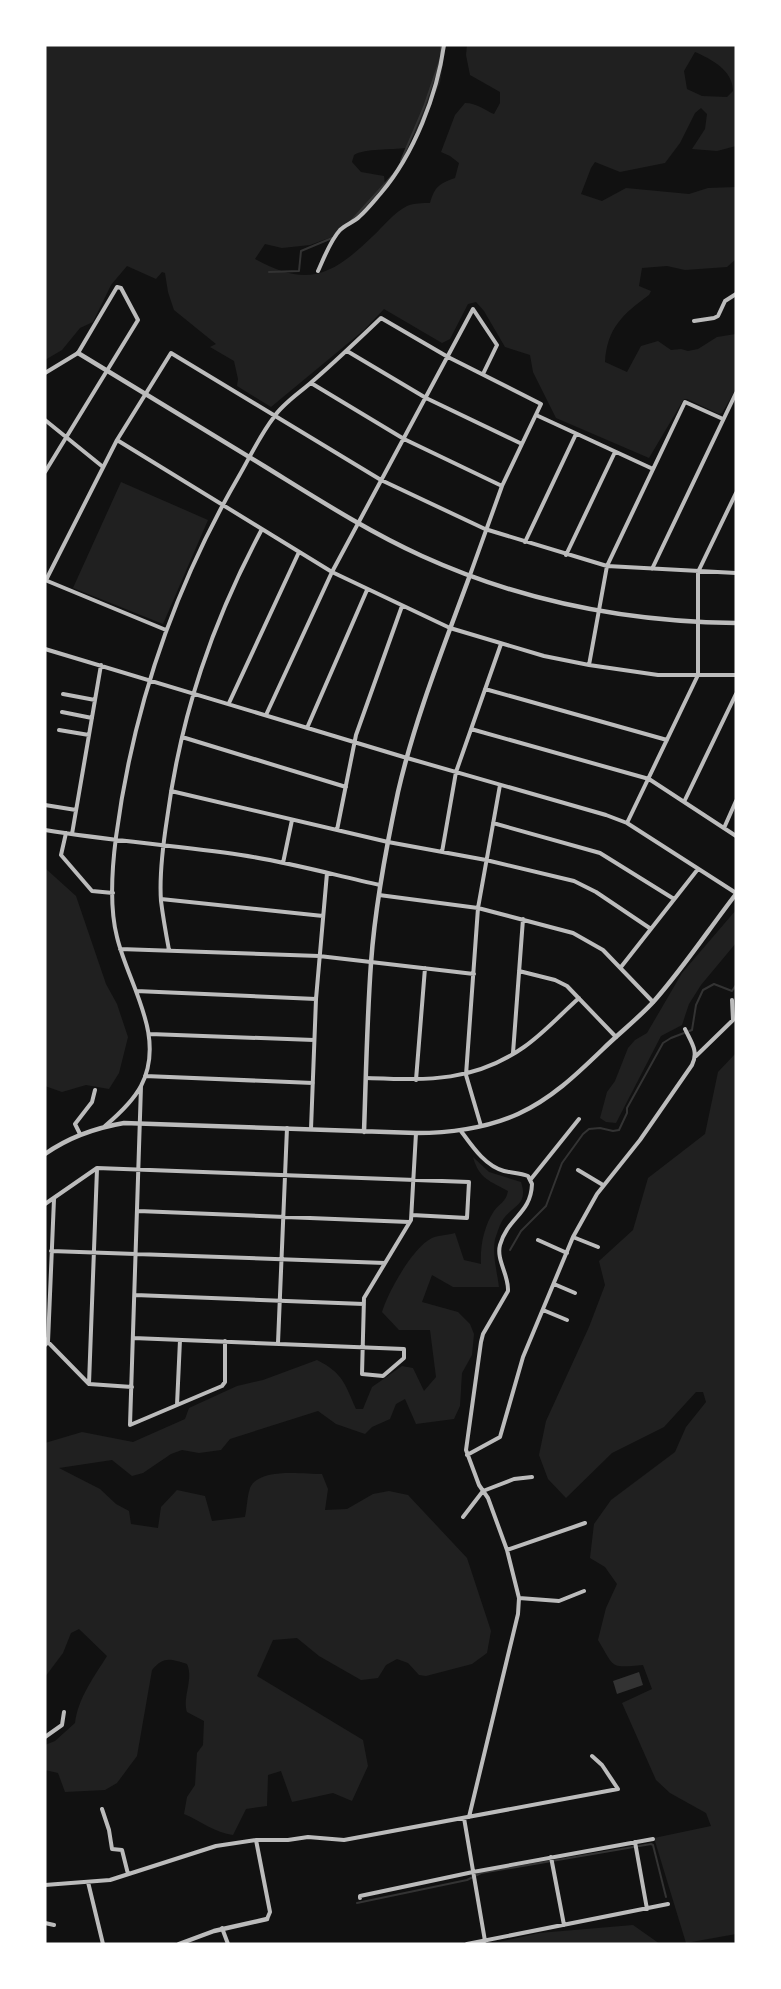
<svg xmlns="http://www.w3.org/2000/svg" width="781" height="1989" viewBox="0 0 781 1989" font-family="'Roboto Condensed',sans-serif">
<rect width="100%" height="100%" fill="#111"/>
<path fill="#202020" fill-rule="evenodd" d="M45,45H446L440,83L425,117L406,148C392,150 365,148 354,155L352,162L361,172L384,176L385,185L360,218L337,235L310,245L282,248L265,244L255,259C307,288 332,276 373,236C384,226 393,213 407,206C414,203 423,203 430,203C435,186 439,184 455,178L459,163L450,156L441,152L455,115L465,103C477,103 484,110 494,114L500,103V92L470,75L466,55L467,45H736V146L717,151L692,149L705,129L707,114L701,108L695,113L680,143L665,163L620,172L595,162L591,168L581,194L602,201L626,188L689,194L708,188L736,187V259L727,267L685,270L667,266L642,268L639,286L651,291L649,295C623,314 607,328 605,362L627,372L641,346L658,341L671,350L681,349L688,351L698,349L717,337L736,334V389L722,413L719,414L687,399H684L649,458L556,418L533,372L530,355L505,347L484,311L476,302L468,304L450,339L442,343L384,309L364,330L271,407L237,386L238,379L234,361L210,347L216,344L174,310L168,292L165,273L162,272L156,279L127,266L111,285L93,322L80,328L62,350L45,360ZM695,52C711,59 733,70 733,91L727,97L702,96L687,89L684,71Z
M121,482L208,520L163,624L73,588Z
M45,868L76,896L106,984L117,1004L128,1037L119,1073L109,1089L86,1085L62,1092L45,1086Z
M736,910V943L701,985L689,1004L682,1025L661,1036L616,1123L606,1122L600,1118L607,1092L615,1081L628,1048L635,1040L647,1033L682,973Z
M736,1053V1934L686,1943L654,1838L711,1826L706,1813L670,1793L656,1780L622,1703L652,1689L643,1665C609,1668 615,1668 598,1640L606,1608L617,1584L605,1567L590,1558L594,1524L611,1500L675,1452L686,1427L706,1402L703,1392H696L664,1427L612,1453L566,1498L548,1479L539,1455L546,1421L589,1327L605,1285L599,1261L633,1230L648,1178L705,1134L718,1072Z
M473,1157L489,1172L521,1182C529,1206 512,1205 502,1221C499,1226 497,1234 495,1239C492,1255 497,1271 499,1287H453L432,1275L422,1302L458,1312L470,1324L474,1334L472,1355L462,1373L460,1406L454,1419L416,1424L405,1399L396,1404L390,1419L372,1427L365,1434L336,1424L318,1411L230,1439L221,1450L199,1453L182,1450L171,1454L143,1473L132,1476L112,1460L59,1468L100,1489L116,1504L129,1511L131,1524L158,1528L161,1507L177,1490L205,1496L212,1521L245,1517C247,1508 247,1497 250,1488C259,1467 302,1474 322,1474L328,1489L325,1510L347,1509L373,1494L389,1491L408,1495L467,1558L491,1631L487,1653L472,1664L426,1676L419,1675L408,1663L397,1659L386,1665L378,1678L361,1680L319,1656L297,1638L273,1640L257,1676L363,1740L368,1766L352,1801L333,1793L292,1802L281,1771L268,1775L267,1806L246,1809L233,1835C215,1833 201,1821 184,1814L187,1797L195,1785L197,1753L203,1745L204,1721L187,1712C182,1697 194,1679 187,1664C170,1659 164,1656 152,1670L137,1756L117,1783L105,1790L65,1792L58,1773L45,1770V1745L55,1741L75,1723C78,1698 94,1677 107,1656L79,1629L71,1633L63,1653L45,1677V1443L82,1432L133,1442L185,1419L189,1408L237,1386L263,1380L317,1360C343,1373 345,1384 356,1409H363L372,1387L402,1366L413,1368L424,1391L436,1377L430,1330H399L382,1312C388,1292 413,1247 432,1238C439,1235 448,1235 455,1233L464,1260L481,1264C480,1246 484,1226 494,1211C500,1203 506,1202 508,1191C490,1181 479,1179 473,1157Z
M633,1925L660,1944H490L539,1933Z"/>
<path fill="#333" d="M639,1672L643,1685L617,1694L613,1681Z"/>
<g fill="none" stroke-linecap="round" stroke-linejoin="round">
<path stroke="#333" stroke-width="2" d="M441,54V45
M401,161L424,107L440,60
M352,220L392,176
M269,272L299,271L301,251L332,238
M510,1250L521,1231L546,1206L562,1163L583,1134L589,1129L600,1128L613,1131L619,1130L627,1113V1108L663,1043L671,1038L692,1030L696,1005L703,990L714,984L732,991L736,985
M357,1903L467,1880L481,1873L651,1844L653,1845L666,1897"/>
<path stroke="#bcbcbc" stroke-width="4" d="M318,271C324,258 330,241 340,230C345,225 354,222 359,217C367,210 374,201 381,193C414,154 437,95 444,45
M694,321L714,318L718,316L725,301L736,294
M347,351L426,398L522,444
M45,373L78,353L117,287L121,288L138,320L45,472
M311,383L404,439L502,486
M536,415L653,469
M45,420L103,467
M117,440L332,572L450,628L544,656L589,665L658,675H736
M525,542L576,434
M566,555L615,452
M652,569L736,393
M45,580L166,630
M46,580L117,440L171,353L381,480L485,529L607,566L736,573
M45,649L407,758L606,815L627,823L736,893
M589,665L607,566L685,402L723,419
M485,689L667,740
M63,694L95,700
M229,703L299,552
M62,712L92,718
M266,715L332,572L473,309L497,345L483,374
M307,728L367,590
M471,729L649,779L736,836
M59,730L89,735
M182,737L346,787
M171,791L388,842L486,860L574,881L596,892L651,929
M684,802L736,694
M45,805L76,810
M493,823L600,853L674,899
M627,823L698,675V572L736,493
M724,828L736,801
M45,830C110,841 176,845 241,855C288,862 334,875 380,885
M337,830L356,735L402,606
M66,833L61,855L92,891L113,893
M72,834L101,665
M442,852L456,772L501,644
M283,863L292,820
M379,895L478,908L573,933L603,950L653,1002
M161,899L323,916
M120,949L319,956L474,974
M169,950C166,934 163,917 161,901C159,874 163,845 167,819C181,714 212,623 262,529
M621,967L698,869
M519,971L555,980L567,986L616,1037
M136,991L316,999
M150,1034L314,1040
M513,1053L523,919
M696,1056L733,1020L732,1000
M145,1076L313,1083
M366,1078C425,1080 473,1083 524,1047C544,1033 561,1014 579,998
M416,1080L425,968
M141,1086L130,1425L222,1386L225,1382V1341
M105,1126C118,1115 133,1101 141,1086C167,1036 128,984 117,937C109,906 112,868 116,837C133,708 174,588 239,476C250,457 260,435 274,417C283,403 301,392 314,380C337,360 359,339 381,318L448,357L541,404L502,486L470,575
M481,1126L466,1075L478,908L500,785
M311,1129L316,999L327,873
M461,1131C472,1146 485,1166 504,1171C512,1173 520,1173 528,1176L532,1184C531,1214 508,1217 500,1245C496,1260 509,1275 508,1291L483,1334L481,1342L466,1450L479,1485L488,1498L507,1550L519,1598L518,1614L469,1817
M80,1134L75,1124L92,1102L95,1090
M578,1170L603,1185
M531,1179L579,1119
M45,1204L97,1168L469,1182L467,1218L412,1215
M138,1211L409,1222
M573,1237L598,1247
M538,1240L567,1253
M51,1251L385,1263
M554,1284L575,1293
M135,1295L364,1304
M543,1310L567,1320
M133,1338L404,1349V1358L383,1376L362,1374L364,1298L411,1220L416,1133
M45,1339L89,1384L132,1387
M278,1343L287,1128
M45,1345L48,1342L54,1199
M89,1384L97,1169
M177,1405L180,1340
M467,1455L500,1437L523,1357L573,1237L597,1194L640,1140L692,1065C699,1051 691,1042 685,1029
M463,1517L483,1491L514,1479L532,1477
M507,1550L585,1523
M519,1598L559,1601L584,1591
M45,1737L62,1725L64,1712
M102,1809L109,1830L112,1849L122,1850L128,1874
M464,1818L485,1941
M256,1840L270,1912L267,1919
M635,1842L647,1909
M551,1857L564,1925
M88,1882L103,1944
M45,1885L110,1880L216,1846L256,1840H288L308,1837L344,1840L618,1789L602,1765L592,1756
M360,1898V1896L473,1872L653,1839
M45,1923L54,1925
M222,1928L228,1944
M467,1944L668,1904"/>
<path stroke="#bcbcbc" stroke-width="4.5" d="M78,353C140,390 202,428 264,466C316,498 367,531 422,556C521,601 628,622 736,623
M364,1132C366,1075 367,1019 371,963C375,906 386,848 398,792C415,718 444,646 470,575
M45,1154C69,1137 95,1128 124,1123L416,1133C451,1133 486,1128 518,1114C551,1099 576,1075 602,1050C619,1033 639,1018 655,1000C684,967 709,929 736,894
M179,1944L214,1931L267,1919"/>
</g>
<rect width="781" height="1989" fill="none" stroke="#ffffff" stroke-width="93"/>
</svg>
